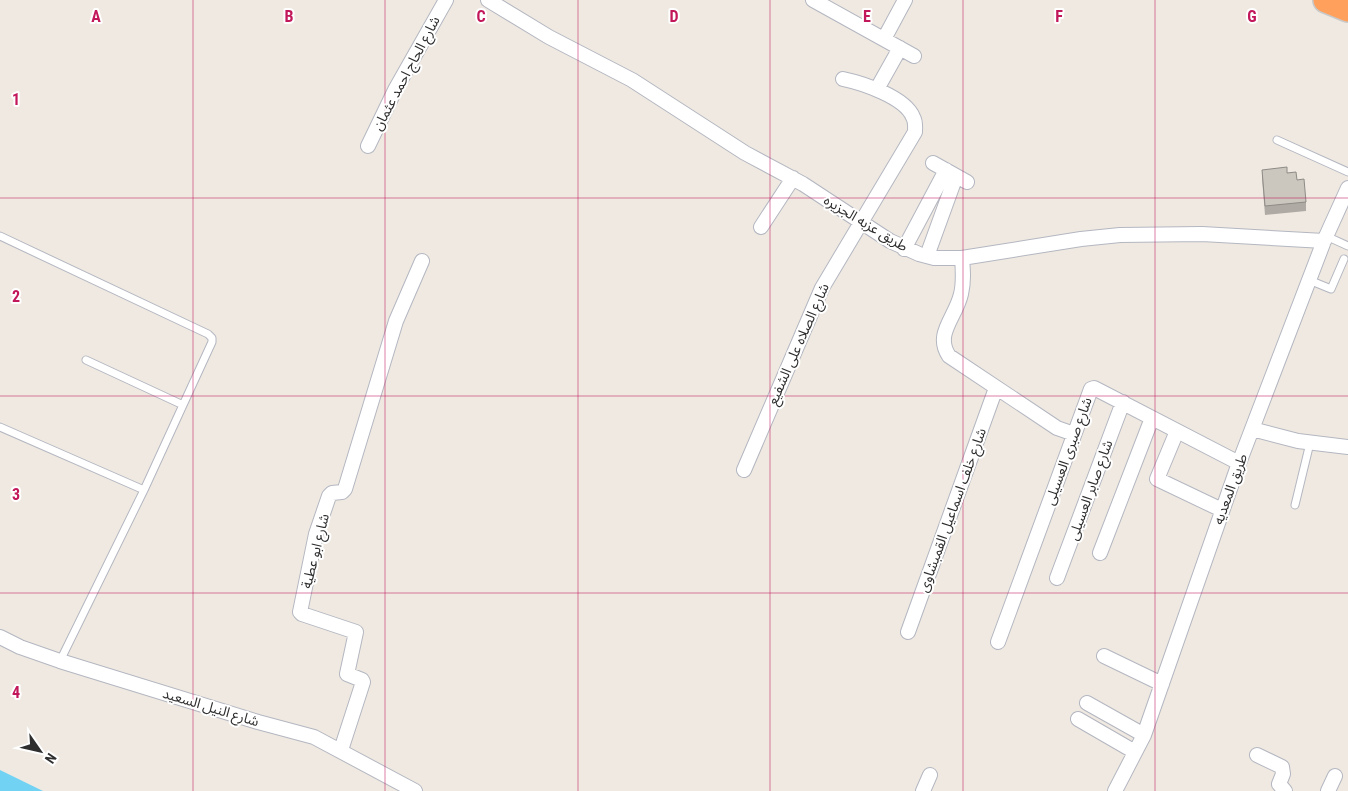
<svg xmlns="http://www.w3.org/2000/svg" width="1348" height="791" viewBox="0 0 1348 791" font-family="'Roboto Condensed','Noto Sans Arabic',sans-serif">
<rect width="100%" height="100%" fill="#efe9e1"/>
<path fill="#72d2f3" d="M0,770L43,791H0Z"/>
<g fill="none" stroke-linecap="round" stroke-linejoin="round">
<g stroke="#b4b7c1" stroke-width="9">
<path id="lane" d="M1277,140L1348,172
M0,236L208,334L212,338V342L183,405
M1326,236L1348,246
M1309,280L1331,289L1344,259
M86,360L183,405L144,490
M0,427L144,490L60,661
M1295,505L1310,443"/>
</g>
<g stroke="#b4b7c1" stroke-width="16">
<path id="street" d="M488,0L549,37L632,80L745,153L803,184L890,241L919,254L934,258H962L1081,239L1120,235L1202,234L1324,241
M813,0L914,56
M884,39L905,0
M877,89L900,48
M368,146L395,90L446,0
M933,163L967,182
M761,227L793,178
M904,249L946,170
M927,256L956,176
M962,258C963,270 964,282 961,294C956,317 934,334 949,356L1057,428L1074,434
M1252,429L1298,441L1348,447
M1177,431L1157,479L1222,510
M744,470L822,288L915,132C915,127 916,122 913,117C905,97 862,83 843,79
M1100,553L1152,418
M1057,578L1123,402
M908,632L996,388
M0,637L20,647L60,661L258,722L314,737L415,791
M998,642L1091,389L1094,388L1098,390L1239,463
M1104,656L1162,684
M1087,703L1144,735
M1078,719L1135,752
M341,750L363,682L362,680L347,674L356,632L302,614L300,612L316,534L329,496L332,493L342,492L345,489L396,321L422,261
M1257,755L1282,767L1283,774L1279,784L1285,791
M923,791L930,775
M1115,791L1144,735L1239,463L1324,241L1348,188
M1328,791L1335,776"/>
</g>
<g stroke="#c9c9c9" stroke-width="28">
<path id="highway" d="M1326,0L1348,9"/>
</g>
<use href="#lane" stroke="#fff" stroke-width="7"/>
<use href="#street" stroke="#fff" stroke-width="14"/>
<use href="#highway" stroke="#ffa05c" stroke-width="25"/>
</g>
<path fill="#afaba4" d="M1262,170L1297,180L1306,202V211L1265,215L1262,178Z"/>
<path fill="#cbc7bf" stroke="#8e8b86" d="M1287,167V173L1296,172L1297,180L1304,179L1306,202L1265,206L1262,170Z"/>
<path fill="none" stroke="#c2185b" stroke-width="1" stroke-opacity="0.55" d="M193,0V791M385,0V791M578,0V791M770,0V791M963,0V791M1155,0V791M0,198H1348M0,396H1348M0,593H1348"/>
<g text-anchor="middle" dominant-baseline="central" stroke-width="4" stroke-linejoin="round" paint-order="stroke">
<g font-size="14" fill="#2e2e2e" stroke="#fff">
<text transform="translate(406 73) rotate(-62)">شارع الحاج احمد عثمان</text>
<text transform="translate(866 223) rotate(31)">طريق عزبه الجزيره</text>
<text transform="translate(798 344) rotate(-66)">شارع الصلاه على الشفيع</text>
<text transform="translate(1068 451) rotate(-70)">شارع صبرى العسيلى</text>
<text transform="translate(1230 489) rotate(-70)">طريق المعديه</text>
<text transform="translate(1090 490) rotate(-70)">شارع صابر العسيلى</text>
<text transform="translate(952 510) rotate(-70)">شارع خلف اسماعيل القمبشاوى</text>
<text transform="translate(315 551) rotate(-76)">شارع ابو عطية</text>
<text transform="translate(211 707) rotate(17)">شارع النيل السعيد</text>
</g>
</g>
<g font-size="16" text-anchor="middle" font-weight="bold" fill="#c2185b" stroke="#fff" stroke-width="4" stroke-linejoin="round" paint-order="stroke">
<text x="96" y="22">A</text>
<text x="289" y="22">B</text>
<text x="481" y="22">C</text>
<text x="674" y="22">D</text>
<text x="867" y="22">E</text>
<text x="1059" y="22">F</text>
<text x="1252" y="22">G</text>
<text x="16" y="105">1</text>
<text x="16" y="302">2</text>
<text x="16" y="500">3</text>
<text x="16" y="698">4</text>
</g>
<g transform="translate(40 751) rotate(124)" stroke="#ffffff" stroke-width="4" paint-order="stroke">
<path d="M0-4L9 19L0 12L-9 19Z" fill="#2e2e2e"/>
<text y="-8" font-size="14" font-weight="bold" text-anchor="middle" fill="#2e2e2e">N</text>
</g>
</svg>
